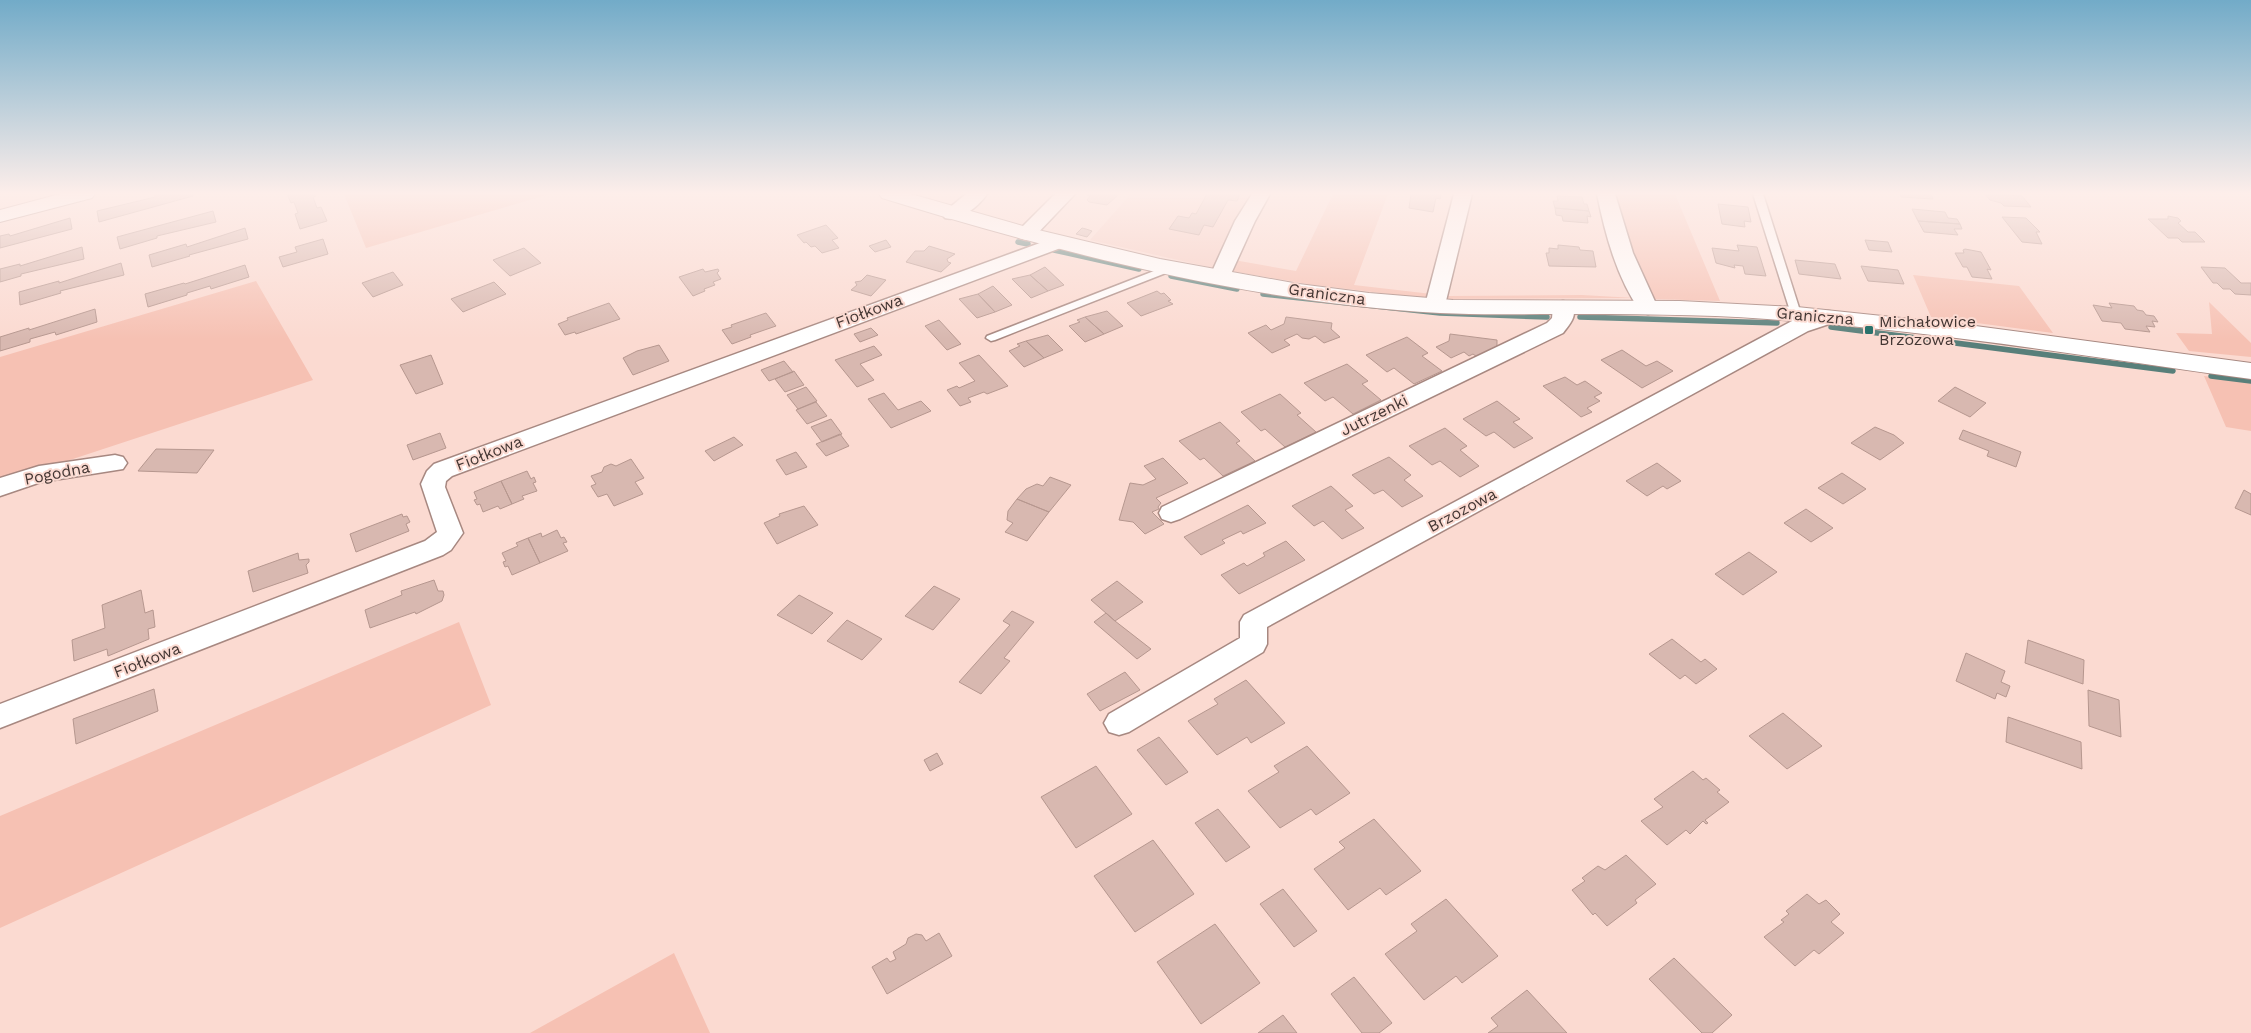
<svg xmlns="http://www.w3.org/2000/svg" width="2251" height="1033" viewBox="0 0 2251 1033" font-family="'Work Sans',sans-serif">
<rect width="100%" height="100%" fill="#fbdad1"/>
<path fill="#f6cdc3" d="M1131,194H1258L1218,269L1090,240Z"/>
<path fill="#f6c1b3" d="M344,194H550L366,248Z
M1333,194H1388L1354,285L1449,296L1582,295L1635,298L1431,299L1314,285L1218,269L1234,260L1296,271Z
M1614,194H1675L1720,301L1653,299L1624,231Z
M1913,275L2019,286L2053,333L1931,317Z
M256,281L313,380L0,483V357Z
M2209,302L2251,343V357L2189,351L2176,333L2212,334Z
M2204,376L2251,382V431L2226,427Z
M459,622L491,705L0,928V816Z
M674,953L710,1033H530Z"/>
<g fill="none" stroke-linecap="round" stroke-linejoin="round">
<path stroke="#587f7a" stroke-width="5.5" d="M1018,242L1028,244
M1054,250L1139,269
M1171,276L1237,289
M1263,294L1440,313L1547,317
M1580,317L1777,323
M1831,327L2173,371
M2211,376L2251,381"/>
</g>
<path fill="#d8b8b0" stroke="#b6978f" d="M158,194H192L193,196L99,222L97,211L155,197V195Z
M287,194H315L316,196L313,197L317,208L321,207L327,221L300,229L295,214L298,213L294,202L291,203Z
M1088,194H1117L1118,195L1107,205L1089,202L1087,200L1090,196L1087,195Z
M1207,194H1240L1237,201L1228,200L1213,227L1204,225L1199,235L1169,229L1178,216L1189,218L1192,213L1196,214Z
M1411,194H1441L1440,199L1436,198L1433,212L1409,208Z
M1900,194H1931L1933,199L1901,197Z
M1985,194L2022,196L2031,207L2004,206L2001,203L1990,200Z
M1557,196L1582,197L1584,204H1587L1589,211L1555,208L1553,201H1558Z
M1718,204L1748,207L1751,222L1744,221L1745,227L1722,224Z
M1555,208L1589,211L1591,217L1587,216L1588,223L1563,221L1562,216L1556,215Z
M1912,209L1945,212L1948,218L1957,219L1960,224L1918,221Z
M213,211L216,222L157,236V238L120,249L117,237Z
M2168,216L2178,218L2181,221L2178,223L2188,232H2195L2205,242H2182L2178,238H2168L2148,219H2168Z
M2002,217L2026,218L2040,232H2036L2042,244L2022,242Z
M70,218L72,229L0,248V236L9,234L10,236Z
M1918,221L1960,224L1962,229H1954L1958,235L1924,232Z
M826,225L838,238L832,240L839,248L822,253L815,246L811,247L806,242L804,243L797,235Z
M245,228L248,239L189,255L190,256L152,267L149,255L186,244L187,247Z
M1082,228L1086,229L1092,231L1087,237L1076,234Z
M323,239L328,254L283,267L279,257L297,252L295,247Z
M886,240L891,247L875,252L869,246Z
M1865,240L1888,242L1892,252L1869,250Z
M1558,245L1579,247L1580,250L1593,251L1596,267L1549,266L1546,253H1549V248L1558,249Z
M1737,245L1757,247L1766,276L1745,274L1743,266L1734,265L1735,268L1716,263L1712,248L1739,251Z
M929,246L955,254L947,259L948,262L951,263L941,272L906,262L915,251H924Z
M82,247L84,259L21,274V276L0,282V269L20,264V266Z
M524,248L541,263L510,276L493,260Z
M1965,249L1981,252L1991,270L1987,269L1992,279L1972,277L1967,267H1963L1955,253H1964L1963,250Z
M1795,260L1835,264L1841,279L1799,274Z
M121,263L124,275L60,291L61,293L20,305L19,292L59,281V283Z
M245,265L249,277L211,289L210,286L187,293V295L148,307L145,294L184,283L185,284Z
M1861,266L1898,270L1904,284L1868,281Z
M1045,267L1064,285L1048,291L1030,275Z
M2201,267L2225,268L2241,283H2251V295L2235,294L2230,289H2223L2217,283H2213Z
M703,269L705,272L718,269L719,271L717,273L721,279L713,282L715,285L704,289L705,291L693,296L679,277Z
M393,272L403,285L373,297L362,283Z
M867,275L886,280L871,296L851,290L857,285L855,282L861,281Z
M1030,275L1048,291L1031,298L1012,279Z
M494,282L506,294L463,312L451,299Z
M993,286L1012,305L995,312L978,294Z
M1157,291L1161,294L1164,293L1171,300L1168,301L1173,304L1141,316L1127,303Z
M978,294L995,312L977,318L959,299Z
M609,303L620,319L576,334L575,332L565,335L558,324L568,320L567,318Z
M2109,303L2134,306L2137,310L2143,311L2146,315L2154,316L2158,322L2152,321L2155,327L2146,326L2150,332L2125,329L2121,323L2102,321L2093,305L2112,308Z
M95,309L97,322L56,335L55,332L30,339V342L0,351V337L29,328V330Z
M1107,311L1123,326L1104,334L1085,317Z
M766,313L776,326L750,335L751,337L732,344L722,330L732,327L731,325Z
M1085,317L1104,334L1085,342L1069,326L1080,322L1077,320Z
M1286,317L1332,323L1331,329L1340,337L1324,343L1315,336L1309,339L1302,338L1297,334L1284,340L1290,345L1272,353L1248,333L1266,325L1271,330L1284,324Z
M939,320L961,344L947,350L925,326Z
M871,328L878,335L860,342L854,334Z
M1450,334L1497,340V347L1477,357L1473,354L1469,356L1464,352L1451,358L1436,347L1449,341Z
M1048,335L1063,350L1044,358L1026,341Z
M1407,337L1428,353L1422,356L1442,371L1414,384L1394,368L1387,372L1366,355Z
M1026,341L1044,358L1024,367L1009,351L1020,346L1017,344Z
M659,345L669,361L633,375L623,358L637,351Z
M874,346L882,355L860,364L874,380L857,387L835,360Z
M1622,350L1646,366L1657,361L1673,371L1642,388L1601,360Z
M431,355L443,384L416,394L400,365Z
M979,355L1008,386L987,394L984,392L968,398L971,402L960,406L947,390L957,386L959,388L975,381L959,363Z
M784,361L793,372L769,381L761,370Z
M1347,364L1368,381L1362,384L1381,400L1353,414L1333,397L1325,401L1304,383Z
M794,371L804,385L785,392L775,379Z
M1565,377L1577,385L1585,381L1602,393L1594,397L1600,401L1587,408L1592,412L1581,417L1543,386Z
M806,387L817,401L798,409L787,395Z
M1955,387L1986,403L1970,417L1938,401Z
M884,393L898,410L921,401L931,411L891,428L868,399Z
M1280,394L1301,413L1297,415L1316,432L1285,447L1265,429L1261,431L1241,412Z
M1497,401L1520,419L1513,422L1533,438L1514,448L1494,432L1486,436L1463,419Z
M816,402L827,416L807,424L796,410Z
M831,419L842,434L822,442L811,427Z
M1220,422L1240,441L1236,443L1255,461L1223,476L1204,458L1200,460L1179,441Z
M1875,427L1894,435L1904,443L1880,460L1851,443Z
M1445,428L1467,446L1460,450L1479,466L1460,477L1440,461L1432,465L1409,446Z
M1963,430L2021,452L2016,467L1987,456L1989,451L1959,439Z
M440,433L446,448L413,460L407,445Z
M840,434L849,446L826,456L816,444Z
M734,437L743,445L714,461L705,451Z
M156,449L214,450L197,473L138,471Z
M796,452L807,467L786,475L776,460Z
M1389,457L1411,475L1404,480L1423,496L1402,507L1383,490L1374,494L1352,475Z
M1163,458L1188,483L1156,498L1161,503L1158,507L1159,509L1152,512L1164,524L1145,534L1133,522L1119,520L1130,483L1143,485L1156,479L1144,466Z
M631,459L644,478L635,482L643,494L614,506L607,494L598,497L591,486L596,484L591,476L602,472L604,467L611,464L616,466Z
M1657,463L1681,481L1667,489L1663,486L1647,496L1626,481Z
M527,471L531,479L534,477L536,482L533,483L537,491L522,496L524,499L512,504L501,481Z
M1842,473L1866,489L1843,504L1818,488Z
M1050,477L1071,485L1049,512L1017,499L1026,489L1037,484L1043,486Z
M501,481L512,504L500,509L498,506L483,512L480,504L477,505L474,500L477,499L474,492Z
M1331,486L1353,506L1345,510L1364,528L1342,539L1323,521L1314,526L1292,506Z
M2244,490L2251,494V515L2235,508Z
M1017,499L1049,512L1027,541L1005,532L1013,523L1007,520L1008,511Z
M1248,505L1266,523L1243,534L1241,531L1222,540L1225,543L1201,555L1184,537Z
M804,506L818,525L777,544L764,523L780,516L779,514Z
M1806,509L1833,528L1811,542L1784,523Z
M402,514L403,517L407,516L410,522L406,524L409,531L356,552L350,534Z
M557,530L561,538L564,537L567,542L563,543L568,551L540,563L528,538L541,533L542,537Z
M528,538L540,563L512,575L508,566L505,567L503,562L506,561L502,553L518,546L516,543Z
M1286,541L1305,560L1239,594L1221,575L1244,563L1247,566L1265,556L1263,553Z
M1749,552L1777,572L1743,595L1715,574Z
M298,553L299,560L309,559V562L306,565L308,573L253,592L248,571Z
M434,580L438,591H443L444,595L442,601L416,614L415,612L370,628L365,610L402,595L401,591Z
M1117,581L1143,602L1115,621L1091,600Z
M934,586L960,599L933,630L905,616Z
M141,590L145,613L153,610L155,627L148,629L149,639L108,656L107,649L74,661L72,640L105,628L102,605Z
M799,595L833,613L812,634L777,615Z
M1012,611L1034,622L1004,658L1010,661L981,694L959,682L1010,625L1003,621Z
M1106,613L1115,621L1151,649L1137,659L1094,622Z
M847,620L882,639L862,660L827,641Z
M1672,639L1701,662L1705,659L1717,669L1696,684L1685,675L1680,679L1649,654Z
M2028,640L2084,660L2083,684L2025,663Z
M1966,653L2005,671L2001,682L2010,686L2006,697L1997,693L1995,699L1956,681Z
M1125,672L1140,690L1100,711L1087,694Z
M1246,680L1285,723L1251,743L1247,737L1217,755L1188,721L1218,704L1214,699Z
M154,689L158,711L76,744L73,719Z
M2088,690L2119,700L2121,737L2089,726Z
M1783,713L1822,746L1787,769L1749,736Z
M2008,717L2081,742L2082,769L2006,742Z
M1159,737L1188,772L1166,785L1137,750Z
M1307,746L1350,793L1316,815L1311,809L1280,828L1248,791L1279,772L1274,766Z
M937,753L943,764L930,771L924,760Z
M1096,766L1132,814L1076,848L1041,797Z
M1693,771L1703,780L1706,778L1720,790L1717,792L1729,802L1705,820L1708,823L1706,824L1703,821L1690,834L1686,830L1667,845L1641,821L1663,807L1654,799Z
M1218,809L1250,847L1226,862L1195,823Z
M1374,819L1421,871L1386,895L1380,888L1348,910L1314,869L1345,848L1339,842Z
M1153,840L1194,894L1135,932L1094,876Z
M1626,855L1656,884L1635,900L1637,903L1607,926L1595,913L1593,915L1572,890L1585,881L1582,878L1598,866L1605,870Z
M1283,889L1317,931L1294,947L1260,904Z
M1807,894L1819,904L1826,900L1840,914L1831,922L1844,933L1819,954L1814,950L1795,966L1764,937L1784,922L1781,920L1789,914L1786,911Z
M1446,899L1498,956L1462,983L1456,976L1424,1000L1385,954L1417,931L1411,924Z
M1215,924L1260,983L1201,1024L1157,962Z
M939,933L952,956L887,994L872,967L887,958L890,962L896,959L893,952L906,944L908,938L916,934L922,935L926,941Z
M1674,958L1732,1015L1712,1033H1702L1649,979Z
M1354,977L1392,1023L1379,1033H1362L1331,994Z
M1527,990L1567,1033H1488L1498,1026L1491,1018Z
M1283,1015L1297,1033H1258Z"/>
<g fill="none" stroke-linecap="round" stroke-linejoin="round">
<g stroke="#a78881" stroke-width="3">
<path id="service" d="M1753,194H1763L1801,314L1800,316L1796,317L1791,314Z
M1172,264L1176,265V269L995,340L991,341L986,338L987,336Z"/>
</g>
<g stroke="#a78881" stroke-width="3">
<path id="minor" d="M966,194H987C979,206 960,222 945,218L942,214Z
M1055,194H1075L1033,238L1026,240L1019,238L1016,234L1019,230Z
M1252,194H1270L1255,221L1230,276L1227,280L1220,282L1213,280L1210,276L1235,221Z
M1454,194H1472L1445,305L1442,309L1435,311L1428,309L1425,305Z
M1597,194H1615L1633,253L1658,308L1655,312L1648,314L1641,312C1617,279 1605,234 1597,194Z
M1059,236L1066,238L1069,242L1066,246L452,476L446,481L445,487L463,533L451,550L443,555L0,728V704L425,541L437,532L421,484L427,471L434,464Z
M1563,301L1570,303C1579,314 1571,323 1563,333L1180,519L1171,522L1162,519L1159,513L1162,507L1547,323L1552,318L1553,307L1556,303Z
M1828,311L1835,312L1839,317L1835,322L1808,331L1267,627V644L1263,652L1129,732L1119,735L1109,732L1104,723L1109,714L1240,638V622L1244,615L1792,321Z
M115,455L123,457L127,463L123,469L41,482L0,496V478L39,466Z"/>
</g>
<g stroke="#a78881" stroke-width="2">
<path id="tertiary" d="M60,194H95L92,198L0,222V210Z
M879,194H911L1030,228L1160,259L1299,284L1369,293L1453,300L1680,301L1797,307L1968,325L2251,363V379C2090,357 1929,330 1767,319C1698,314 1628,314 1558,314C1519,314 1479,315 1440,313C1250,302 1063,254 882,198Z"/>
</g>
<use href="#service" fill="#fff" fill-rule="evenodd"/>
<use href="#minor" fill="#fff" fill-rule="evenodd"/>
<use href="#tertiary" fill="#fff" fill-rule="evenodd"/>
</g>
<linearGradient id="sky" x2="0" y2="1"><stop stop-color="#72abc8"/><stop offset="0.57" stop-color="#fdeeea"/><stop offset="1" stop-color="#fdeeea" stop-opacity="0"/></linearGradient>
<rect width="2251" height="339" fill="url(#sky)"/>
<rect fill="#29726c" stroke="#fbdad1" stroke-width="2" x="1864" y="325" width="10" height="10" rx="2.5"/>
<g text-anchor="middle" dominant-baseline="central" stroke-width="4" stroke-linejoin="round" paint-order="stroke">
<g font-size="16" fill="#433633" stroke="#fbdad1">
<text transform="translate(1327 294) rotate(8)">Graniczna</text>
<text transform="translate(869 311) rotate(-20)">Fiołkowa</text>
<text transform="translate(1815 316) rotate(5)">Graniczna</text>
<text transform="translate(1374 415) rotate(-26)">Jutrzenki</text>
<text transform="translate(489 453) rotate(-21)">Fiołkowa</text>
<text transform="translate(57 473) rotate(-11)">Pogodna</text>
<text transform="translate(1462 510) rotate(-28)">Brzozowa</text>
<text transform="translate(147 660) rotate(-21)">Fiołkowa</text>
</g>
<g font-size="16" fill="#433633" stroke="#fbdad1" text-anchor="start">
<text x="1879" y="321">Michałowice<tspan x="1879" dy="18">Brzozowa</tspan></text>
</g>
</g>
</svg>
